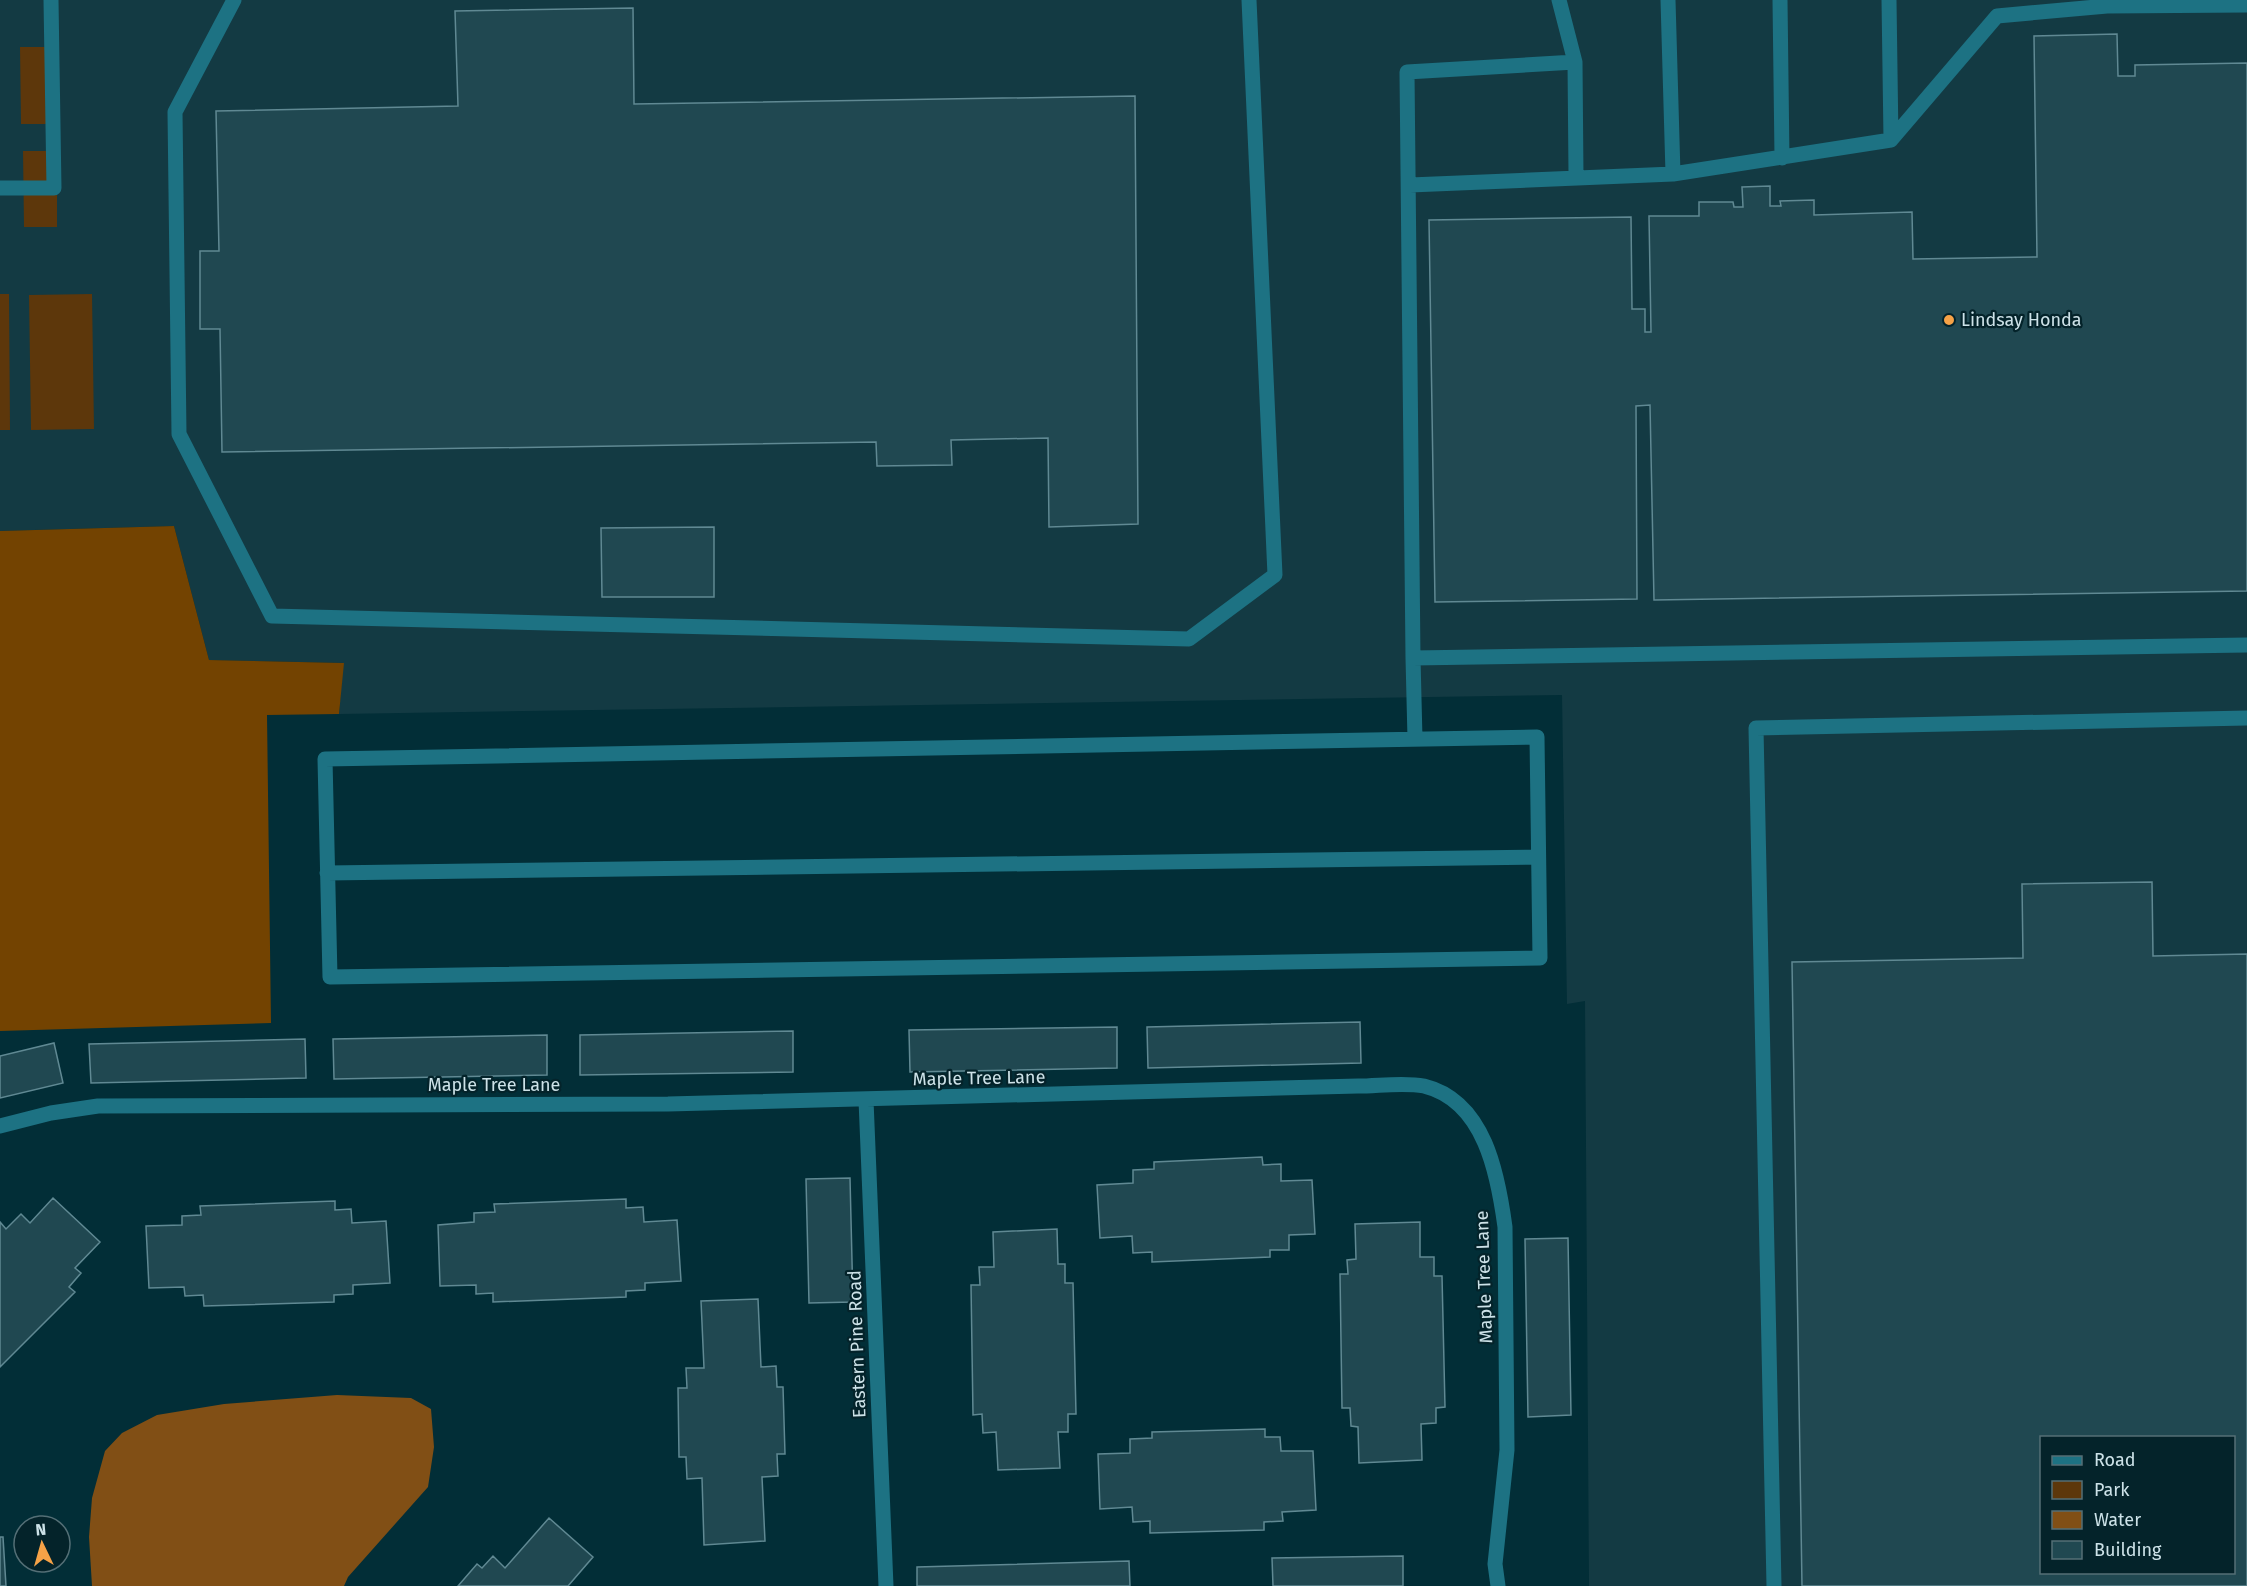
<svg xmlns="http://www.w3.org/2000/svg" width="2247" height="1586" viewBox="0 0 2247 1586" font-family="'Fira Sans',sans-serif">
<rect width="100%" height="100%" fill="#022e37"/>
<path fill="#133a43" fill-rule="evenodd" d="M0,0H2247V1586H1589L1585,1001L1567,1004L1562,695L339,714L343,663L209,660L174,526L0,531ZM2042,1438H2234V1572H2042Z"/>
<path fill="#5d370b" d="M20,47H54L55,124H21Z
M23,151H57V227H24Z
M0,294H9L10,430H0Z
M92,294L94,429L31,430L29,295Z"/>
<path fill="#734301" d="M174,526L209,660L344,663L339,714L267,715L271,1023L0,1031V531Z"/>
<path fill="#814f15" d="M337,1395L411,1398L431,1409L434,1447L428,1487L348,1577L344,1586H92L89,1537L92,1498L105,1451L122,1433L157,1415L224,1404Z"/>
<path fill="#204851" stroke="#608993" stroke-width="1.5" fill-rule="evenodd" d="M633,8L634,104L1135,96L1138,524L1049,527L1048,438L951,440L952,465L877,466L876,442L222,452L220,329H200V251H219L216,111L458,106L455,11Z
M2117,34L2118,76H2135V65L2247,63V591L1654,600L1650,405L1636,406L1637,599L1435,602L1429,220L1631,217L1632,309H1645V332H1651L1649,216H1699V202H1733L1734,207H1743L1742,187L1770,186V206H1781L1780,201L1814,200V215L1912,212L1913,259L2037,257L2034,36Z
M714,527V597H602L601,528Z
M2152,882L2153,956L2247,954V1586H1802L1792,962L2023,958L2022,884ZM2042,1438H2234V1572H2042Z
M1360,1022L1361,1063L1148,1068L1147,1027Z
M1117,1027V1068L910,1072L909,1030Z
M793,1031V1072L580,1075V1035Z
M547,1035V1075L334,1079L333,1039Z
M305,1039L306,1078L91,1083L89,1044Z
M54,1043L63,1083L0,1098V1056Z
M1262,1157L1263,1165L1281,1164V1181L1312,1180L1315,1234L1289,1235V1250H1270V1257L1152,1262V1252L1133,1253L1132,1236L1100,1238L1097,1185L1133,1183V1170L1154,1169V1162Z
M850,1178L853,1302L809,1303L806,1179Z
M53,1198L100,1242L75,1268L81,1273L69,1287L75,1292L0,1367V1222L6,1229L21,1214L30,1223Z
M626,1199V1208L643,1207L644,1222L677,1220L681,1281L645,1283V1290L626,1291V1297L493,1302V1293L476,1294V1285L440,1286L438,1225L474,1222V1213L495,1212L494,1204Z
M335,1201V1210L351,1209L352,1223L386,1221L390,1283L353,1285V1294L334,1295V1302L204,1306L203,1295L185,1296L184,1287L149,1288L146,1226L182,1225V1216L201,1215L200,1206Z
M1420,1222V1257H1434V1276H1442L1445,1407L1436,1408V1423L1421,1424L1422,1460L1359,1463L1358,1427L1351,1426L1350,1408H1342L1340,1274H1348L1347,1260L1356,1259L1355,1224Z
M1057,1229L1058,1264H1065V1283H1073L1076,1414H1068V1432H1058L1060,1468L998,1470L996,1432L983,1433L982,1414L973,1415L971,1285H980L979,1267H994L993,1232Z
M1568,1238L1571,1415L1528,1417L1525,1239Z
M758,1299L761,1367L776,1366L777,1387H783L785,1454H777L778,1476L762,1477L765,1541L704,1545L702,1478L687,1479L686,1457H679L678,1388H687L686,1368H704L701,1301Z
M1265,1429V1437H1280L1281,1451H1313L1316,1510L1282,1512L1283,1521L1264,1522V1530L1150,1533V1521L1133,1522L1132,1507L1100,1509L1098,1454L1130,1453V1439L1152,1438V1432Z
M549,1518L593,1557L568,1586H458L477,1564L482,1568L493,1556L505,1568Z
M0,1537H3L6,1586H0Z
M1403,1556V1586H1273L1272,1558Z
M1129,1561L1130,1586H917V1567Z"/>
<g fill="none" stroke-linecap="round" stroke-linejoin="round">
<path stroke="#1d7283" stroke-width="15" d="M234,0L175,112L179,434L272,616L1189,639L1275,575L1249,0
M1559,0L1575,62L1576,176
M1668,0L1673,174
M1780,0L1782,158
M1889,0L1891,140
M1575,62L1407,72L1413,658L2247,645
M1410,185L1673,174L1891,140L1997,16L2107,6L2247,5
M0,188H54L51,0
M1413,658L1415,739
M1537,737L1540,958L330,977L325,759Z
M327,873L1538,857
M866,1100L886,1586
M0,1126L51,1113L98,1106L668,1104L1358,1086C1378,1086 1404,1082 1424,1086C1485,1101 1498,1175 1505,1227L1507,1450L1495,1564L1498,1586
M1774,1586L1756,728L2247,718"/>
</g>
<circle fill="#f6a247" stroke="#04232a" stroke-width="2" cx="1949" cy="320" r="6"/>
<g text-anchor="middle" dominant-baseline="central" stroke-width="4.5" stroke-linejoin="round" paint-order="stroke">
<g font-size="18" fill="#cde2e8" stroke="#04232a" text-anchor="start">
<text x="1961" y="320">Lindsay Honda</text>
</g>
<g font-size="18" fill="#cde2e8" stroke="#04232a">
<text transform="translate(979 1078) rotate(-1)">Maple Tree Lane</text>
<text x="494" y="1085">Maple Tree Lane</text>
<text transform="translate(1484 1277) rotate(-92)">Maple Tree Lane</text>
<text transform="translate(857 1344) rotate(-92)">Eastern Pine Road</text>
</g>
</g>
<rect x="2040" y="1436" width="195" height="138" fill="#04232a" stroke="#546f76" stroke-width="1.5"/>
<rect x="2052" y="1456" width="30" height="9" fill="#1d7283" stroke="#546f76" stroke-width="1.5"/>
<text x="2094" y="1466" font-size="18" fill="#cde2e8">Road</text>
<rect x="2052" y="1481" width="30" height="18" fill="#5d370b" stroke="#546f76" stroke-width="1.5"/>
<text x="2094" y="1496" font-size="18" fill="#cde2e8">Park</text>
<rect x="2052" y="1511" width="30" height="18" fill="#814f15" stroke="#546f76" stroke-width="1.5"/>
<text x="2094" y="1526" font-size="18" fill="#cde2e8">Water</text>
<rect x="2052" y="1541" width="30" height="18" fill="#204851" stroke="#546f76" stroke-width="1.5"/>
<text x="2094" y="1556" font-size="18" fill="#cde2e8">Building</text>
<g transform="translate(42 1544) rotate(355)"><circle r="28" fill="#04232a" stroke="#546f76" stroke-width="1.5"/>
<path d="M0-4.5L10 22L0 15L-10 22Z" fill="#f6a247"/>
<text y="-9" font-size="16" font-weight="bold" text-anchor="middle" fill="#cde2e8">N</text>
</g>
</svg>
